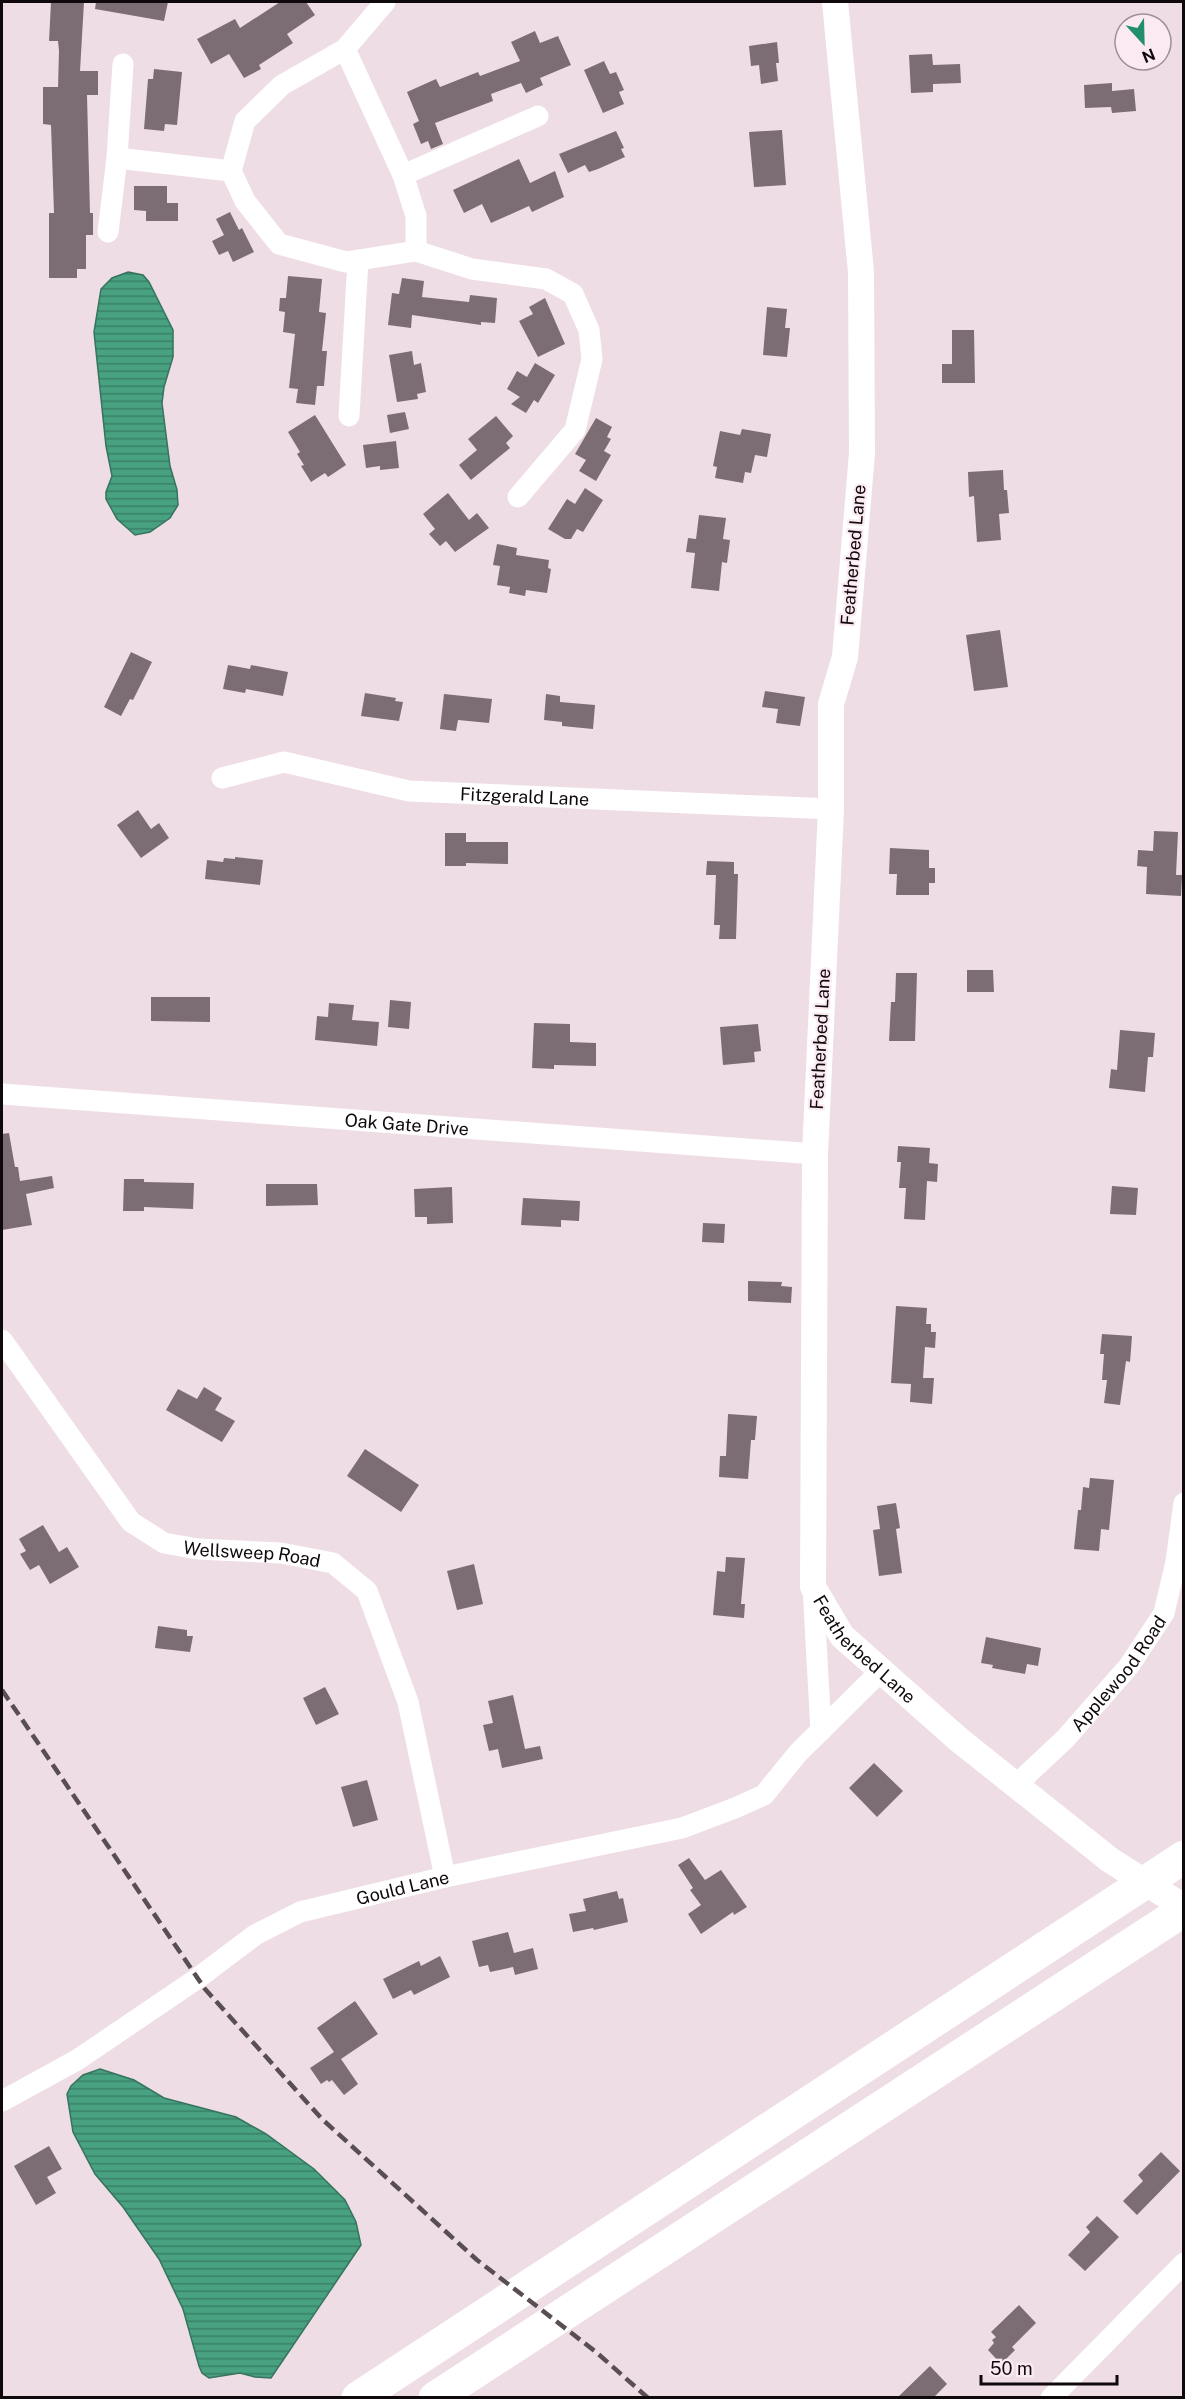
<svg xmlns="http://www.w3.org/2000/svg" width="1185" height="2399" viewBox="0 0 1185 2399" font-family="'Public Sans',sans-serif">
<defs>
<pattern id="water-rules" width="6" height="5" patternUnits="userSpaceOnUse" patternTransform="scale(1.5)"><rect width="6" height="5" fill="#48a181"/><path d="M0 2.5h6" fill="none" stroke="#3a8168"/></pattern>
</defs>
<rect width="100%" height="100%" fill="#efdde5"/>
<path fill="url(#water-rules)" stroke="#37735e" stroke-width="1.5" d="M128,272L143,275L149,282L173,330V357L164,387L162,403L170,466L177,490L178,505L170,518L150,532L135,535L117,519L106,499V492L112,476L106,446L94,332L101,289L112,278Z
M100,2069L134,2080L164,2098L236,2117L266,2134L314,2169L345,2200L356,2222L361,2245L271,2378L255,2377L240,2373L209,2378L202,2373L199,2366L183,2309L159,2259L123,2207L95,2174L73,2132L67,2094L71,2086L83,2075Z"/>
<path fill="#7c6d74" d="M51,2H84L80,71H98V95H87L90,213H93V235H86V269H77V278H49V213H54L51,125L43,124V87H58L59,51L58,41H49Z
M96,2H168L164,21L95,9Z
M280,2H306L315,15L287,34L293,43L259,65L261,69L244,78L229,54L211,64L197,39L235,19L240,28Z
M535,31L540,43L558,36L571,65L540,78L543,85L526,93L521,83L491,94L493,101L435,123L443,144L431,149L428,141L421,144L413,124L419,121L407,92L436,79L440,87L478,72L480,76L520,61L511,42Z
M777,42L779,63H776L778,81L761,84L759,65L751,66L749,46Z
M932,54L933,65L960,64L961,83L933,84V92L911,93L909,55Z
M604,61L610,74L616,72L624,90L619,92L624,104L603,113L584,70Z
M154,69L182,72L177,125L165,124L164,131L144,129L148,79H153Z
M1112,83V91L1134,89L1136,111L1112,113L1111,107L1085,108L1084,85Z
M782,130L786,185L754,187L749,132Z
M616,131L624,148L621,149L625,157L598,169L589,172L585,165L568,173L559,154Z
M519,159L530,183L555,171L564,197L532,212L529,206L491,223L482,204L464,213L453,190Z
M134,186H167V203H178V221H146V211L134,210Z
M230,212L239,230L242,228L254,252L233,262L228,251L219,255L212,241L224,235L216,219Z
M288,276L322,279L319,312L326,313L322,351H327L324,386H317L315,405L296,403L298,389L289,388L295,334L283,332L285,312L279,311L280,298H286Z
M402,278L424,281L422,297L469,302L470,295L497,298L495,323L481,322V325L412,315L411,328L388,325L392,293L399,294Z
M545,298L565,344L538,357L519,321L533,314L529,307Z
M767,307L787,309L785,328H790L787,357L763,355Z
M952,330H974L975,383H942V364H952Z
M412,351L414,365L421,363L426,392L417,394L418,399L397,402L389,355Z
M535,363L555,375L538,403L534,400L526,413L511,404L520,397L507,389L517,371L527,377Z
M405,412L409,429L390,433L387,415Z
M315,415L346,465L328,477L325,473L311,482L301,466L304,465L297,454L300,452L288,432Z
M496,416L513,436L506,443L510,448L471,480L459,465L477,450L468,439Z
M596,418L612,427L607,437L611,439L604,451L611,455L596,481L579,471L586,460L575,454Z
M742,429L771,434L767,457L755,455L751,473L745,472L743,483L715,478L717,467L713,466L720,431L740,435Z
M396,441L399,468L380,470V466L366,468L363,445Z
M1003,470L1004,490H1007L1009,513L999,514L1001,540L977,542L974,496L969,497L968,472Z
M585,488L603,500L583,532L577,529L571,539H565L548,529L567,499L575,504Z
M448,493L469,520L477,513L489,528L455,552L446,541L440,546L429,534L435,529L423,514Z
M699,515L726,518L723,539L730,540L727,563L722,562L719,591L691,588L695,553L686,552L688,538L696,539Z
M497,544L517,548L516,555L549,560L548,568L551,569L547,593L526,590L525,596L509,593L510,587L497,585L500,566L493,565Z
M1000,630L1008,687L974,691L966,635Z
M131,652L152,662L133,700L130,699L121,716L104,707Z
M228,665L250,669L251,665L288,672L283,696L246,689L245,693L223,689Z
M765,691L805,697L800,726L776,723L778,709L762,707Z
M365,693L396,698L395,701L403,702L399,721L361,716Z
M444,694L492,699L489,723L458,720L456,731L440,729Z
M546,694L560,696V702L595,705L593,729L562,726V722L544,720Z
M138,810L151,829L159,823L169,838L141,858L117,825Z
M1154,831L1178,832L1176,875H1182L1181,896L1146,894L1147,867L1137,866L1138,850L1153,851Z
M445,833H466V842H508V864L466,863V866H445Z
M890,848L929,850V868H935V883H929V895H896L897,874H889Z
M235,857L263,860L260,885L205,879L207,860L223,862L224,858L235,859Z
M707,861L734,862V874H738L736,939H719L720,925H714L716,875H706Z
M967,970H993L994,992H967Z
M896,973H917L915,1041H889L891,1002H895Z
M151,997H210V1022L151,1021Z
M390,1000L411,1002L409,1029L388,1027Z
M329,1003L354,1005L352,1020L379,1022L377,1046L315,1040L317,1016L328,1017Z
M534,1023L570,1024V1042L596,1043V1066L554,1065V1069L532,1068Z
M758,1024L761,1051L754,1052L755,1062L723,1065L720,1027Z
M1120,1030L1155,1033L1153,1057H1148L1145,1092L1109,1088L1111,1069L1117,1070Z
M9,1133L15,1167H18L20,1181L52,1176L54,1188L26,1194L32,1225L2,1230V1134Z
M898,1146L930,1148L929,1163L938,1164L937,1182L927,1181L925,1220L904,1219L906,1188H899L901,1162H897Z
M124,1179H144V1182L194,1183L193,1209L144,1207V1211H123Z
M266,1184H317L318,1205L266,1206Z
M1112,1186L1138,1188L1136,1215L1110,1214Z
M452,1187L453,1223L427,1224V1217H415L414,1189Z
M523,1198L580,1201L579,1221L561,1220V1227L521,1225Z
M703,1223L725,1224L724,1243L702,1242Z
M748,1281L782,1282L781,1286L792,1287L791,1303L748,1301Z
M896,1306L927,1308L926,1324H931V1332H936L935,1348L925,1347L923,1378H934L932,1404L910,1402L911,1384L891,1383Z
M1102,1334L1132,1336L1130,1362L1126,1361L1120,1405L1104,1403L1107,1380H1102L1104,1354H1100Z
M204,1387L222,1398L215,1410L235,1421L222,1442L166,1410L178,1389L197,1399Z
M728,1414L757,1416L755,1440H751L748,1479L719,1477L720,1456H726Z
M365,1449L419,1485L401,1512L347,1476Z
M1090,1478L1114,1480L1109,1530L1101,1529L1099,1551L1074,1549L1078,1510H1081L1083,1487L1089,1488Z
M896,1503L900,1528L896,1529L902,1573L879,1576L873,1530L880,1529L877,1506Z
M43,1525L59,1552L67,1547L79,1567L50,1584L39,1565L30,1570L20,1554L26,1551L19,1539Z
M726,1557L745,1558L741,1604H745L744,1618L713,1615L717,1571L725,1572Z
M474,1564L483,1604L457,1610L447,1571Z
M158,1626L187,1630V1636H193L190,1652L155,1648Z
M986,1637L1041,1648L1038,1666L1027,1664L1025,1674L992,1668L993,1665L981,1663Z
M325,1687L339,1714L316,1725L303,1698Z
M513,1695L525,1749L540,1746L543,1759L502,1768L498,1749L489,1751L483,1725L493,1723L488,1701Z
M874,1763L903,1791L877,1817L849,1788Z
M367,1780L378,1820L353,1827L341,1787Z
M689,1858L705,1880L721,1870L747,1907L734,1915L733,1912L701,1934L688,1914L701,1905L690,1890L693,1888L678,1865Z
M617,1891L619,1899L623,1898L628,1922L594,1930L593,1928L573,1932L569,1914L586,1911L583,1899Z
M508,1932L514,1953L533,1948L538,1969L515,1975L513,1967L490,1972L488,1965L479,1967L472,1941Z
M440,1956L450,1977L414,1995L411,1990L393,1999L383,1979L419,1961L421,1966Z
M355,2001L378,2034L341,2059L358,2084L344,2095L332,2080L329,2082L327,2080L321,2084L310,2068L334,2052L317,2028Z
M49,2146L62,2169L47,2177L56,2193L36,2205L14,2166Z
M1161,2152L1180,2171L1137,2215L1123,2201L1143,2181L1138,2175Z
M1097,2216L1119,2237L1085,2271L1068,2255L1090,2232L1086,2227Z
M1019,2305L1036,2323L1012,2347L1015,2350L1001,2364L988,2350L994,2343L992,2340L996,2337L991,2332Z
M930,2366L947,2384L934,2397H898Z"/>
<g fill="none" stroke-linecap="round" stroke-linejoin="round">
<g stroke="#fff" stroke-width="21">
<path d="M345,49L403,175L416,216V251L346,262L279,244L245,201L231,171L245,121L282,85L345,49L385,2"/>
<path d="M117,158L231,171"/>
<path d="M403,175L538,116"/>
<path d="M108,232L117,158L123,64"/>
<path d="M416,251L472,269L546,279L573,294L589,330L592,359L575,430L518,497"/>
<path d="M349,416L358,260"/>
<path id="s1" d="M222,778L284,762L409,791L831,809"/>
<path id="s2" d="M2,1094L815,1154"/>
<path id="s3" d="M2,1340L131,1522L164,1543L198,1549L281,1553L333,1563L367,1591L408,1702L445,1877"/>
<path d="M813,1587L821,1731"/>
<path id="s4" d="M1016,1785L1065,1739L1129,1666L1164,1613L1176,1562L1184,1503"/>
<path id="s5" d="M2,2101L77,2060L198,1978L255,1935L300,1912L445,1877L682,1828L735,1808L764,1795L798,1753L881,1671"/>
<path d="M1051,2398L1184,2263"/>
</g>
<path stroke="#fff" stroke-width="26" id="s6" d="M835,2L861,272L862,453L845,657L831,704V809L815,1154L813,1587L842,1636L958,1739L1110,1860L1184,1907"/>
<path stroke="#fff" stroke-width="33" d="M358,2398L1184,1857
M435,2398L1184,1910"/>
<path stroke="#594f53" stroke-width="4.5" stroke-dasharray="12 6" stroke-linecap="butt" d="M2,1690L205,1989L322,2119L477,2260L596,2352L648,2398"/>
</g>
<g text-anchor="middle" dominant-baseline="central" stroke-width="4.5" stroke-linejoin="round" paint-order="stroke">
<g font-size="18" fill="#0f090c" stroke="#fceaf2">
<text transform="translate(853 555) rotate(-85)">Featherbed Lane</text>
<text stroke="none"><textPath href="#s1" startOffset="308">Fitzgerald Lane</textPath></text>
<text transform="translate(820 1039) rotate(-87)">Featherbed Lane</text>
<text stroke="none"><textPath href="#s2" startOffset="406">Oak Gate Drive</textPath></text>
<text stroke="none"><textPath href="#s3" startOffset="351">Wellsweep Road</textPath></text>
<text stroke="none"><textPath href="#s6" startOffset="1671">Featherbed Lane</textPath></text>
<text stroke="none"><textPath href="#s4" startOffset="152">Applewood Road</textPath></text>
<text stroke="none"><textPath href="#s5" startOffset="459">Gould Lane</textPath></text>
</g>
</g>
<rect width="1185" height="2399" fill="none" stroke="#0f090c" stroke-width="6"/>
<g transform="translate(1143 42) rotate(158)"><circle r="28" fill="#fceaf2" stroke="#9d9096" stroke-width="1.5"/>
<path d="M0-4.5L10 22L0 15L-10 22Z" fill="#218e6d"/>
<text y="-9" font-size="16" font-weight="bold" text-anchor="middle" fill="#0f090c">N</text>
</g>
<path d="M981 2375v9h136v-9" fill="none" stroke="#0f090c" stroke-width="3"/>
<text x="990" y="2375" font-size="18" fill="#0f090c" stroke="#fceaf2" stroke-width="4.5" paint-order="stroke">50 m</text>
</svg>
